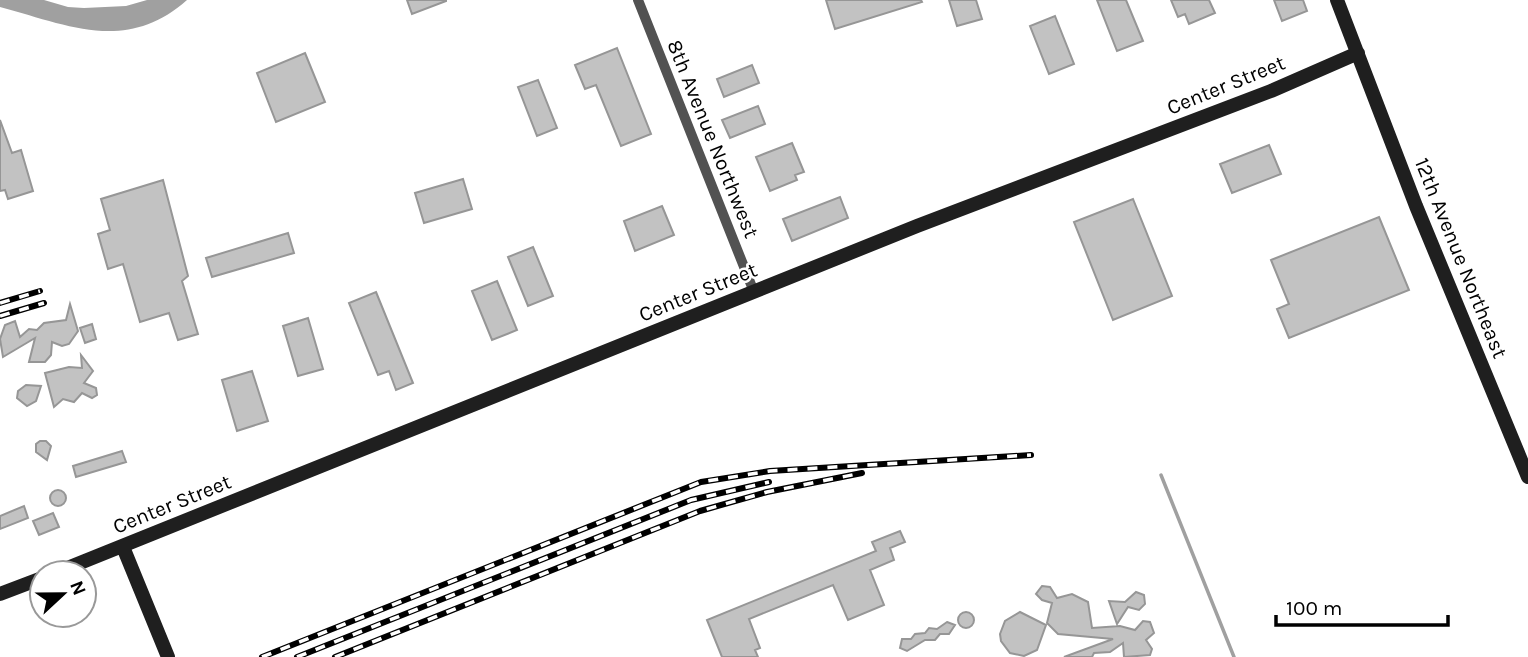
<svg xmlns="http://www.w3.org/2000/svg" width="1528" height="657" viewBox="0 0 1528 657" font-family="Karla,sans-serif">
<rect width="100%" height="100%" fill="#fff"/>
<path fill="#a0a0a0" d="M0,0H44L68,7L84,8L126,6L147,0H187C126,54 68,25 0,7Z"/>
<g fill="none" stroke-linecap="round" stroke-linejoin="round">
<path stroke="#a0a0a0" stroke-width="3.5" d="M1161,475L1234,657"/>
</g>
<path fill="#c2c2c2" stroke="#969696" stroke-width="2" d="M407,0H446V1L412,14Z
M826,0H921L922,2L835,29Z
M949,0H976L982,19L957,26Z
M1097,0H1126L1143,41L1117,51Z
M1171,0H1209L1215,13L1189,24L1185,14L1178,17Z
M1274,0H1303L1307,11L1282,21Z
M1055,16L1074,64L1049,74L1030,26Z
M617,48L651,134L621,146L596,85L585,89L575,65Z
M305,53L325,102L276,122L257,73Z
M752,65L759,83L724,97L717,79Z
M538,80L557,128L537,136L518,87Z
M758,106L765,124L730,138L722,120Z
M0,120L12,153L21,150L33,191L8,199L5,190L0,191Z
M792,143L804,172L795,175L797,180L770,191L756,157Z
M1269,145L1281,174L1232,193L1220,164Z
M463,179L472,209L424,223L415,193Z
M163,180L188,276L182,281L198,334L178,340L169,313L140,322L123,264L108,269L98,234L110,230L101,199Z
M840,197L848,218L792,241L783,219Z
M1133,199L1172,296L1113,320L1074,222Z
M662,206L674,235L635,251L624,221Z
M1379,217L1409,290L1289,338L1277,309L1289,304L1271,260Z
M288,233L294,253L212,277L206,258Z
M533,247L553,296L528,306L508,257Z
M497,281L517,330L492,340L472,291Z
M376,292L413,383L396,390L389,371L378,375L349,303Z
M70,304L78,331L69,344L62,346L52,342L51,355L45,362H29L35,338L3,357L0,339L5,325L15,321L20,337L29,329L37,330L44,323L66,320Z
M308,318L323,369L298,376L283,326Z
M92,324L96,339L85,343L80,328Z
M81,355L93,371L84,383L96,388L97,395L92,398L82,393L74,402L63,399L54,407L45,373L69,367L82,368Z
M252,371L268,421L237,431L222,380Z
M26,385L41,386L36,401L27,406L17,398L18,391Z
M40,441H46L51,446L47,460L36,452V444Z
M122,451L126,462L76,477L73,466Z
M50 498a8 8 0 1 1 16 0a8 8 0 1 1-16 0Z
M24,506L28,518L0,529V516Z
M53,513L59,527L39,535L33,521Z
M900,531L905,542L890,548L894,560L870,570L884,605L848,620L833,585L749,619L760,648L755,650L758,657H722L707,620L876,551L872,542Z
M1042,586L1050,587L1057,598L1072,594L1088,602L1092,628L1120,626L1135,630L1143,621L1150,622L1154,633L1146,640L1152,649L1150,655L1124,657L1123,643L1110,652L1094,653L1092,657H1064L1113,639L1058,634L1047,623L1052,603L1042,600L1036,594Z
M1136,592L1144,595L1145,604L1139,610L1128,607L1117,624L1109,601L1125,602Z
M958 620a8 8 0 1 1 16 0a8 8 0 1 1-16 0Z
M1020,612L1046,625L1037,650L1024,656L1010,653L1001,641L1000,634L1005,621Z
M947,622L955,625L949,634H940L935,640H925L907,651L900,648L902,639H911L915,634L925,633L929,628L937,629Z"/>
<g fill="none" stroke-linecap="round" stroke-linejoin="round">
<path stroke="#525252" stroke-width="10" d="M638,0L754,292"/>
<path stroke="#1f1f1f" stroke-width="14" d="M1337,0L1416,206L1528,477
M123,547L168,657
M55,573L917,226L1271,91L1358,53
M0,594L42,578"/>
<g stroke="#000" stroke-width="6">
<path id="rail" d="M0,303L40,291
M0,316L44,303
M262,657L701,482L770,471L1031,455
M297,657L691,500L769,482
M335,657L700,511L767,492L862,473"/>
</g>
<use href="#rail" stroke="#fff" stroke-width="3.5" stroke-dasharray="10" stroke-linecap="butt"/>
</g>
<g text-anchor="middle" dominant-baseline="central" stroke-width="5" stroke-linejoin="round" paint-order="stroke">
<g font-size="21" fill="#000" stroke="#fff">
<text transform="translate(1226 85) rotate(-22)">Center Street</text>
<text transform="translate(713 139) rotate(68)">8th Avenue Northwest</text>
<text transform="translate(1461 258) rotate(68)">12th Avenue Northeast</text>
<text transform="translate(698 292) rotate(-22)">Center Street</text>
<text transform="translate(172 504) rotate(-22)">Center Street</text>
</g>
</g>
<g transform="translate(63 594) rotate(68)"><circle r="33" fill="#ffffff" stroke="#999999" stroke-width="2"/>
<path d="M0-5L12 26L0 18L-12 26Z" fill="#000000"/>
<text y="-10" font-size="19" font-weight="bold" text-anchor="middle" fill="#000000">N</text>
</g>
<path d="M1276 615v10h172v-10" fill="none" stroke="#000000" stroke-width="3.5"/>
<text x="1286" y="615" font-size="21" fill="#000000" stroke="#ffffff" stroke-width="5" paint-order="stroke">100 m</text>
</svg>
